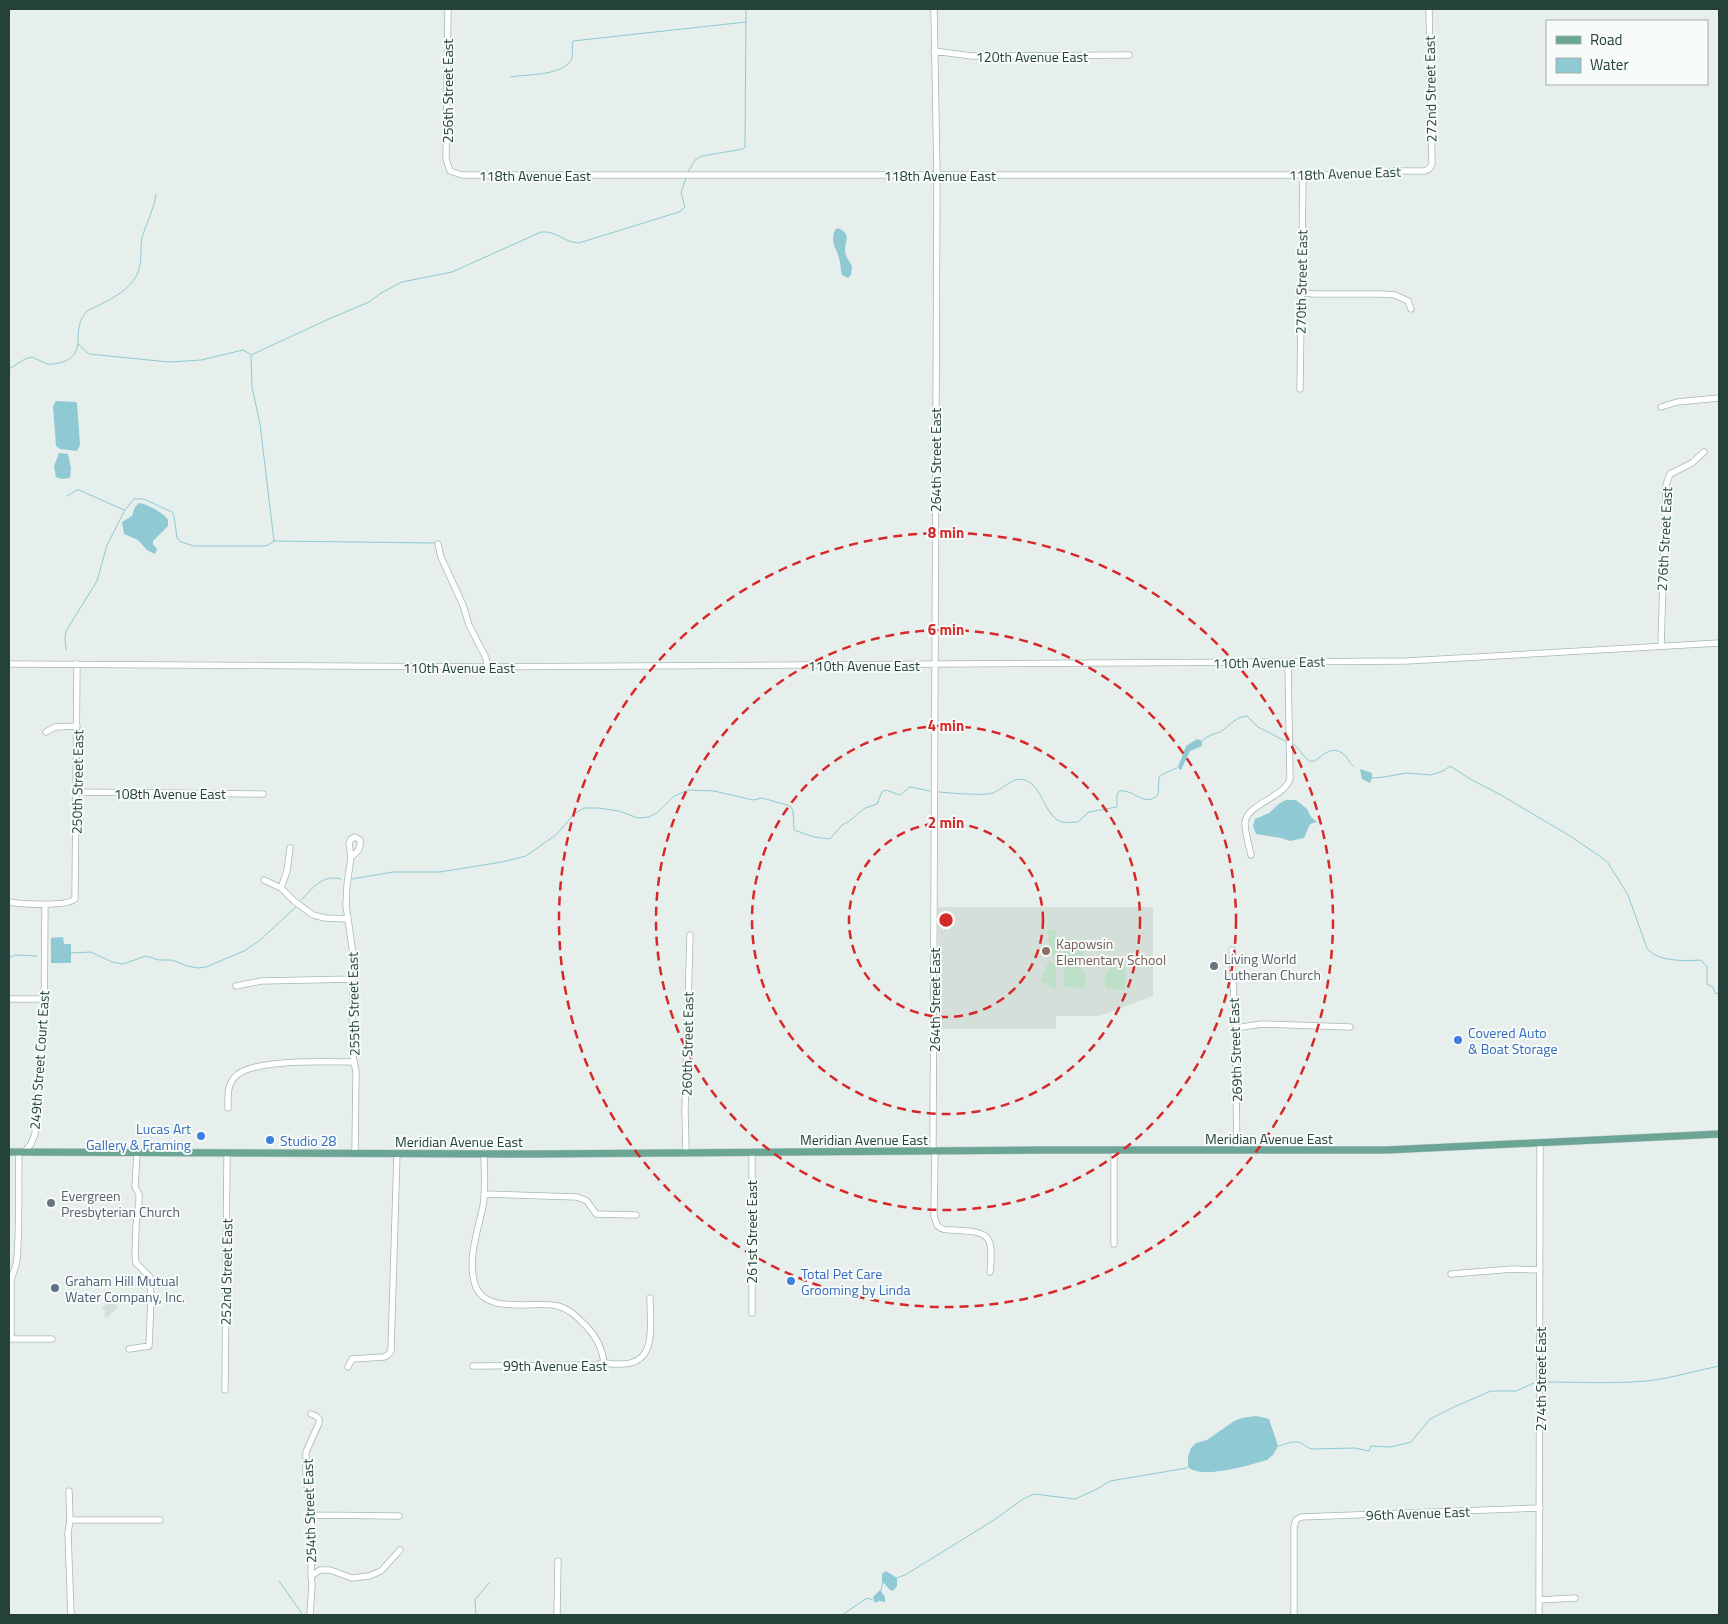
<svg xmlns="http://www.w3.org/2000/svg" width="1728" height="1624" viewBox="0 0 1728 1624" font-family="'Titillium Web',sans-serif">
<rect width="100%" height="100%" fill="#e6efeb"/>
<path fill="#d4dfda" d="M938,907H1153V996L1099,1016H1056V1029H938Z
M110,1299L118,1307L107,1318L104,1315L106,1312L102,1308Z"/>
<path fill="#bfe0c8" d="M1048,930H1056V954H1049Z
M1064,939L1084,941V954L1077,961L1067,962L1062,959Z
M1049,961L1056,965V989L1040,981Z
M1072,966H1077L1085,973L1086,983L1084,988L1064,987V968Z
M1116,967L1126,969L1125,990L1106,989L1104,976L1111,968Z"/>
<path fill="#8ec9d4" d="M838,228C852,235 845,240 845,250C845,257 849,260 852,266L851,275L848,278L842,275C840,269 841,264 839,258C836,247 830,243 835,230Z
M56,401L75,402L77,403L80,445L77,451L60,449L56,446L53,406Z
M59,453L68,454L71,468L70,478L62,479L56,477L54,466Z
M139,503C147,504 164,513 168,520V526L153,541V544L157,549L155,554L147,550L138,540L124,534L122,522L132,516L135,507Z
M1197,739L1202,741V746L1190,751L1181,770L1179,769L1178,767L1186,746Z
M1360,769L1372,773V778L1370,783L1362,779Z
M1286,800H1296L1307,809L1311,817L1317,822L1310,824L1304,838L1290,841L1281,838L1256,834L1253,826L1255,819L1269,813L1280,803Z
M63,937L64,944H71V963H51V938Z
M1256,1416L1269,1419L1278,1446L1273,1455L1267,1460C1248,1465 1203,1480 1188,1467V1457L1191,1448L1196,1443L1207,1440L1234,1421L1242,1418Z
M886,1571L897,1578V1586L893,1591L890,1590L882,1581V1574Z
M880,1590L885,1597V1602L879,1601L875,1603L873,1597Z"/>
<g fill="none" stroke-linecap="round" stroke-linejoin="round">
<path stroke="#8ec9d4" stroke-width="1" d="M511,77C527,74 562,76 571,60C574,55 571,47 573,41L746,22
M688,172L695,160L702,156L743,149L745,147L746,9
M78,344L89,354L169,362L201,360L243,350L250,354
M251,355L331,318L369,302L381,293L402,282L452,272L541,232C556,230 565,243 579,243L679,212L685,207L681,193L686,178
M251,356L252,387L260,424L274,541L435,543
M9,369L25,359L32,357C37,359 42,362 47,364C52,365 58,363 63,362C89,352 69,330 87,311C105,302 133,291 139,269C142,259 140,248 142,238C146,223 154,210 156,194
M67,496L77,490H79L124,510
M66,650L65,639L66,631L97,581L107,545L125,510L134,499H144L172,512L174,516L177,538L181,542L194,546H263L268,545L274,541
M1202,741C1210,733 1216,735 1223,730C1231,724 1236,717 1247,716L1258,727L1287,742
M1293,744C1300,748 1303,758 1310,761C1319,764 1327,743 1342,753C1347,756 1349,762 1353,766
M1372,778L1384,777L1406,773L1431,775L1443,771L1450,766L1470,779L1501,795L1570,836L1601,857L1608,863L1628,895L1647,948C1657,962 1685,961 1701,960L1707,967V984L1713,987L1715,993L1719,994
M939,792C950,793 984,796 993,793C1003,789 1013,776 1025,780C1043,786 1045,819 1063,822C1067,823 1074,822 1078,822L1089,812L1117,807V794L1120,791C1134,789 1145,808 1158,795L1159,777L1165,773L1177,768
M352,879L393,872H440L502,862L526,856L557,834L574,814L584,808H598L619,811L638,818L649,817L658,812L674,796L689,790L714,791L753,800L762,798L787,805L791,807L793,811L794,830L814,837L830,839L842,825L848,822L865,808L877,804L882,792L886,790L900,795L910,787L930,791
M301,900C313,888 322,874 341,879
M70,953L91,952L112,962L123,964L146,956L159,960H172L187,966L198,968L206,967L244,951L259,941L296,907
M9,958L15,955L37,956
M1543,1382C1578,1382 1613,1384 1647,1381C1672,1378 1695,1371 1719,1366
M1279,1446C1285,1444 1294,1440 1301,1443C1305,1445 1307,1448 1312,1449L1355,1448L1369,1451L1371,1446L1391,1447L1411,1442L1430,1419L1456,1406L1491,1391H1516L1534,1383
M896,1578L905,1575L994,1520L1023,1499L1034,1494L1075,1499L1097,1489L1110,1481L1187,1468
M279,1581L303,1615
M881,1591L883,1581
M476,1615L475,1600L489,1583
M604,1615H611
M672,1615H679
M842,1615L867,1598L873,1600"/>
<g stroke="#a8b8b2" stroke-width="7">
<path id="minor" d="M448,9L446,159L450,171L462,175H1369L1394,171H1425L1429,169L1432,164L1429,9
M934,51L972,56L1129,55
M1301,293L1315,294H1382L1395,295L1408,301L1411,309
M1300,389L1303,175
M1661,407L1677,402L1719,398
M438,544L441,557L463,605L469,625L486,658L487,667
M1661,646L1666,485L1670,474L1692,463L1704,452
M9,664L487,667L1407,661L1719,643
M46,732L55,727L77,726
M77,792L263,794
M1251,855C1249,845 1245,833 1245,823C1246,804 1284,798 1290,779L1288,662
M351,857C358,852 361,848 360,840L355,837L351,839L349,843L351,857L347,885L346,905L353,954L352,1051L356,1072L355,1152
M264,880L281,888L294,901L313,915L325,918L347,919
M281,888L287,871L290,848
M9,902C21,904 66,907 75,899L77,664
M1232,950L1235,1032L1237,1150
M236,986L261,981L352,979
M9,999H44
M1235,1028L1262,1024L1350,1027
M228,1108C228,1097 227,1086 234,1078C248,1058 329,1062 354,1062
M933,1151L937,175L934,9
M935,1151L934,1216L937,1225C941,1230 946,1230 952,1230C988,1232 994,1232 990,1272
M24,1152L31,1144L35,1134L38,1081L44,1032L45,904
M752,1152V1313
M484,1153C484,1170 486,1189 483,1206C478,1230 468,1257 474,1281C482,1317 533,1300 558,1306C570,1309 578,1318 586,1326C596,1336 602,1348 604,1362
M686,1153L685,1110L690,935
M484,1194L577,1197L587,1201L596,1214L636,1215
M1114,1244V1150
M1451,1274L1513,1269L1540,1270
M9,1339H52
M11,1339V1281C12,1273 17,1267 17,1258C20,1223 18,1187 19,1152
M129,1349L149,1346L151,1300L150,1277L136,1263L135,1256L136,1225L139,1201V1194L135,1187L137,1153
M473,1366L597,1365L604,1362C610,1365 617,1364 623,1364C658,1363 650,1323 650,1298
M348,1367L352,1359L384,1357L388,1355L391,1351L397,1153
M225,1390L227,1153
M69,1491L70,1520L68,1533L71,1615
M311,1515L399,1516
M70,1520H160
M311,1576L320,1570H330L352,1578L369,1576L381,1571L400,1550
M1539,1600L1575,1598
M310,1615L312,1585L311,1576L312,1525L306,1477V1452L319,1423V1419L316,1416L311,1414
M557,1615L558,1561
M1294,1615V1527L1296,1520L1301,1517L1540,1508
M1539,1615L1540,1143"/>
</g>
<g stroke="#c2cac8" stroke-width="8">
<path id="major" d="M9,1152L536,1154L1041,1150H1387L1719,1134"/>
</g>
<use href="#minor" stroke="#fff" stroke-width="5.5"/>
<use href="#major" stroke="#6aa596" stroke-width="7"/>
</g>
<g fill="none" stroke="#d62828" stroke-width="2.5" stroke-dasharray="9 6">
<circle cx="946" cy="920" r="97"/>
<circle cx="946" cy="920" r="194"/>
<circle cx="946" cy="920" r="290"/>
<circle cx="946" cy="920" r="387"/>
</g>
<circle fill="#8d6e63" stroke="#f7fbf9" stroke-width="2" cx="1046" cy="951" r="5"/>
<g fill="#6b7280" stroke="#f7fbf9" stroke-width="2">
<circle cx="1214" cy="966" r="5"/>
<circle cx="51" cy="1203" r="5"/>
</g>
<g fill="#3f7fe0" stroke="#f7fbf9" stroke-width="2">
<circle cx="1458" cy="1040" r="5"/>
<circle cx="201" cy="1136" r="5"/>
<circle cx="270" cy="1140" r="5"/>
<circle cx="791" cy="1281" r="5"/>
</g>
<circle fill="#5c6f8a" stroke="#f7fbf9" stroke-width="2" cx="55" cy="1288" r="5"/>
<g text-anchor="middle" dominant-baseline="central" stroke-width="4" stroke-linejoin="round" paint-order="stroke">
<g font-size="14" fill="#24423a" stroke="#f7fbf9">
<text x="1032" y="56">120th Avenue East</text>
<text transform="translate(1430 89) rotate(-91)">272nd Street East</text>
<text transform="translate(447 91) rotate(-90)">256th Street East</text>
<text transform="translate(1345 173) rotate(-2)">118th Avenue East</text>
<text x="535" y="175">118th Avenue East</text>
<text x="940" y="175">118th Avenue East</text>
<text transform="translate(1301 282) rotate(-89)">270th Street East</text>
<text transform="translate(935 460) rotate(-90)">264th Street East</text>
<text transform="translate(1664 539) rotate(-87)">276th Street East</text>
<text transform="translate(1269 662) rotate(-1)">110th Avenue East</text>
<text x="864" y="665">110th Avenue East</text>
<text x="459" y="667">110th Avenue East</text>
<text transform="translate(77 782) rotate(-89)">250th Street East</text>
<text x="170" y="793">108th Avenue East</text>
<text transform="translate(934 1000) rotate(-90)">264th Street East</text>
<text transform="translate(353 1004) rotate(-91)">255th Street East</text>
<text transform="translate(687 1044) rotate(-89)">260th Street East</text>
<text transform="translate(1235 1050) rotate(-92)">269th Street East</text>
<text transform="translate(39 1060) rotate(-86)">249th Street Court East</text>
<text x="1269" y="1138">Meridian Avenue East</text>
<text x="864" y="1139">Meridian Avenue East</text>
<text x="459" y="1141">Meridian Avenue East</text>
<text transform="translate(751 1232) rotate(-90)">261st Street East</text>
<text transform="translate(226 1272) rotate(-89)">252nd Street East</text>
<text x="555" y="1365">99th Avenue East</text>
<text transform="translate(1540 1379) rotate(-90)">274th Street East</text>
<text transform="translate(309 1511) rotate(-92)">254th Street East</text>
<text transform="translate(1418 1513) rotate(-2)">96th Avenue East</text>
</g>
<g font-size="14" fill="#785e54" stroke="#f7fbf9" text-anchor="start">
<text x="1056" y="943">Kapowsin<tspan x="1056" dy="16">Elementary School</tspan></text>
</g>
<g font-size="14" fill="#5b616d" stroke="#f7fbf9" text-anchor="start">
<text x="1224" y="958">Living World<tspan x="1224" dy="16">Lutheran Church</tspan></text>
<text x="61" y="1195">Evergreen<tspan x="61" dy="16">Presbyterian Church</tspan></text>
</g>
<g font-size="14" fill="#366cbe" stroke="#f7fbf9" text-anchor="start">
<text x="1468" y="1032">Covered Auto<tspan x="1468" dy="16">&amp; Boat Storage</tspan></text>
<text x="191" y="1128" text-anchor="end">Lucas Art<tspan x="191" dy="16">Gallery &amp; Framing</tspan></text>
<text x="280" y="1140">Studio 28</text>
<text x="801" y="1273">Total Pet Care<tspan x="801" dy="16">Grooming by Linda</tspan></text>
</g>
<g font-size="14" fill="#4e5e75" stroke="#f7fbf9" text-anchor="start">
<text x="65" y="1280">Graham Hill Mutual<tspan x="65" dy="16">Water Company, Inc.</tspan></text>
</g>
</g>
<circle cx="946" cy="920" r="8" fill="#d62828" stroke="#f7fbf9" stroke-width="2.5"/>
<g font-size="15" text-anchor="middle" font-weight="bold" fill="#d62828" stroke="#f7fbf9" stroke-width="4" stroke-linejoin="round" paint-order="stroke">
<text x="946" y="538">8 min</text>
<text x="946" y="635">6 min</text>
<text x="946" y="731">4 min</text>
<text x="946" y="828">2 min</text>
</g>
<rect width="1728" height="1624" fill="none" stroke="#24423a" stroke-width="20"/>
<rect x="1546" y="20" width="162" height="65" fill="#f7fbf9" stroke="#a3b1ad"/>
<rect x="1556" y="36" width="25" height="8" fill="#6aa596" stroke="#a3b1ad"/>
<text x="1590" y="45" font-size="15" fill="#24423a">Road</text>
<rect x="1556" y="58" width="25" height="15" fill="#8ec9d4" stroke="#a3b1ad"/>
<text x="1590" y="70" font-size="15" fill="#24423a">Water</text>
</svg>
